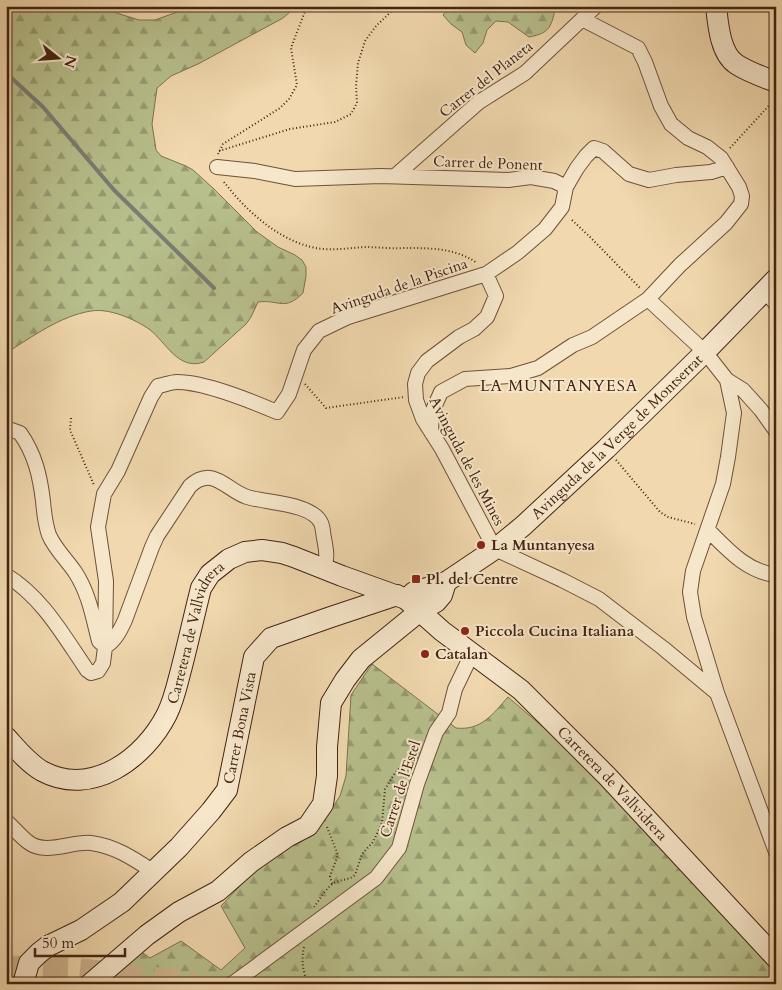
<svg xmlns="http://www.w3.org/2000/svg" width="782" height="990" viewBox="0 0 782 990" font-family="Cardo,serif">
<defs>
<pattern id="forest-firs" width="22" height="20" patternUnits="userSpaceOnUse" patternTransform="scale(1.25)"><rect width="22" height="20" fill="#b7bf8c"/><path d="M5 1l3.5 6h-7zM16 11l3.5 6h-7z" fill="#969b71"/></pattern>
</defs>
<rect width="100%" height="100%" fill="#f1d8ae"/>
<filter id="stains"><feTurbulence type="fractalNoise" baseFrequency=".004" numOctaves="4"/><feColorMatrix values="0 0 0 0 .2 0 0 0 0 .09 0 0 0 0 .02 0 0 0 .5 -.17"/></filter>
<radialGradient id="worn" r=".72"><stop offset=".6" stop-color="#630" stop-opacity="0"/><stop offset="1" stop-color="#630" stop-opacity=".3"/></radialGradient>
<path fill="url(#forest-firs)" stroke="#7c724f" d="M6,6H94L139,20H155L194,6H297L283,18L198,64L171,76L163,83L157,88L152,124L156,150L161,156L186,166L193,170L214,189L257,232L278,247L295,255L302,260L306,267V276L303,293C284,312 279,299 258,302L251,317L246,324L204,362C178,371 166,342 149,329C134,319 110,308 91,311C60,316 32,337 6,353Z
M451,6H556C551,26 551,33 529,37L508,22L496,21L487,30L483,43L475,53L466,45L462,32L451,24L443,15Z
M372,664L456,728C481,731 493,714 508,697L565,746L776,971V984H102L140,951L150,958L181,941L221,970L245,948L221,906L257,868L276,852L301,842L323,822L340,796L346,776L351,695Z"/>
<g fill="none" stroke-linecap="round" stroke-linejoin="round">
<path stroke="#797d73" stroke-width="4" d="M6,73L43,107L114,190L214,288"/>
<path stroke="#ceb48f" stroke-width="25" stroke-dasharray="25 12" stroke-linecap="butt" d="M6,968L73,970L196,984"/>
<g stroke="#6e5139" stroke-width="16">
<path id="street" d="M217,167L255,171L295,179L381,176L508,180L531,177L554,181L566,187
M395,176L479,102L525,73L596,6
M486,274L496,296L487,317L474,329L459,337L427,361L418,373L415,384L416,400L423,419L442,449L495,549L562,580L599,599L663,648L717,693
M765,291L776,304
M648,299L705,352L727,380L743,390L761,410L776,431
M727,380L734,413L728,457L723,484L693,571L690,592L694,617L717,693L776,852
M6,428L20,433C35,454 40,476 43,501C44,512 45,524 49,535C55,549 67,560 75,572C89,593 93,618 99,641L101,643
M431,432L432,412L441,392L465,379L511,376L538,368L573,345L592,337L648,299L680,265L726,223L741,204L742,196L739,187L721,158L707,147L688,138L671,124L661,106L645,62L638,48L582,19
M708,530C727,549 747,572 776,575
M6,575C43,598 63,635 87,670L91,673L98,671L103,663L105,647L106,581L98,527L104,494L118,471L151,397L158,386C164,385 171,382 177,382C205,382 251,401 277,412L289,394L304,350L319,331L348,317L486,274L517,253L545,229L562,207L566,187L577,168L586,156L594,148L603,151L629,174L649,180L676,175L711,172L727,167
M105,647C115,641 120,631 125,620L152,547L157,536L190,486C213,465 226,490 247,497C266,503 312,503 321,523C323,527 323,534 324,538C326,549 328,558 324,568
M6,821C14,828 20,836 28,842C46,856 71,841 91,843C115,846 134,859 154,872
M232,984L376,878L399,848L417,784L436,732L449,713L455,689L467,664L474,655"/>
</g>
<g stroke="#422412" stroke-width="22">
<g id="secondary">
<path d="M716,6C718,24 720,53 736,64C748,72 763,77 776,82"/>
<path id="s1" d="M406,599L414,592L446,582L495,549L523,526L606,449L705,352L776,279"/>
<path id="s2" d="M6,737C17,749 28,763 42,771C92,798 145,758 167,714C174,700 177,685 181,670C188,643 194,616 201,588L210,574L229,559L245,552L262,550L282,553L294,557L342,576L406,599L442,631L521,690L607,776L776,958"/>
<path id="s3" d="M23,984L29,963L39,953L48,946L81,930L122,902L179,847L211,811L227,790L254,657L271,638L331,617L397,595"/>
<path d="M90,984L147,935L179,912L218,891L251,862L287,837L308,826L323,804L327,776V747L331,703L345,680L361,659L420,611L436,602L442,595L446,582"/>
</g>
</g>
<path stroke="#422412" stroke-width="2" stroke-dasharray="1 2.5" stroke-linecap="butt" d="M730,148L776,98
M219,151L290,129L335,122L351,114L357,103L356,86L358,63L365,41L376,26L394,9L403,6
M218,154L223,144L280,108L289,99L297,85L291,48L307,6
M224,182C247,212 283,245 323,249C337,250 351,248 365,247C378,247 391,249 404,248C429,248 456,248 477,263
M572,220L591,238L641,289
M305,384L326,408L404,397
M71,418L70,430L94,485
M616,460L660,512L668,517L695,524
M327,827L338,855L330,876L332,884
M314,907C320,899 327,886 336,882C343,879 349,880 355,875L362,854L373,842L382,823L385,789L395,773L413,754
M304,947C301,960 303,972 308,984"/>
<use href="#street" stroke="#f6e6ca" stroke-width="14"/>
<use href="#secondary" stroke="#f6e6ca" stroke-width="20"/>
</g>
<g fill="#8f2418" stroke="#f6e6ca" stroke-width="2">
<circle cx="481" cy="545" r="5"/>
<rect x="411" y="574" width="10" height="10" rx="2.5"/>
<circle cx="465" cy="631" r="5"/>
<circle cx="425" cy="654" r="5"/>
</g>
<g text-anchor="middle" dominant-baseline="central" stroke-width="4" stroke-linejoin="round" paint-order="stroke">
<g font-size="15" fill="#422412" stroke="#f6e6ca">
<text transform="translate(486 79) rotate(-38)">Carrer del Planeta</text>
<text transform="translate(488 163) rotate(2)">Carrer de Ponent</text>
<text transform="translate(399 286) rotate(-19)">Avinguda de la Piscina</text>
<text stroke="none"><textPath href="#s1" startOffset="269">Avinguda de la Verge de Montserrat</textPath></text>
<text transform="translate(467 461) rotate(62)">Avinguda de les Mines</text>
<text stroke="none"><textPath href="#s2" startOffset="290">Carretera de Vallvidrera</textPath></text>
<text stroke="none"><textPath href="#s3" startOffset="351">Carrer Bona Vista</textPath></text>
<text stroke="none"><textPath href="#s2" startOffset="839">Carretera de Vallvidrera</textPath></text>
<text transform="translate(400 789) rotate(-72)">Carrer de l'Estel</text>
</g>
<g font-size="15" font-weight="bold" fill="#422412" stroke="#f6e6ca" text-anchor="start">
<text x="491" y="545">La Muntanyesa</text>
<text x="426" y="579">Pl. del Centre</text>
<text x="475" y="631">Piccola Cucina Italiana</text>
<text x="435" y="654">Catalan</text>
</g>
<g font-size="16" letter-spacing="1" fill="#422412" stroke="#f6e6ca">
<text x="559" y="386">LA MUNTANYESA</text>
</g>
</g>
<rect width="782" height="990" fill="none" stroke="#f1d8ae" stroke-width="25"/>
<rect x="8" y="8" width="767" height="975" fill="none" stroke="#422412" stroke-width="2.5"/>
<rect x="12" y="12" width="757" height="965" fill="none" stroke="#422412"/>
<g transform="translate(58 58) rotate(107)" stroke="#f6e6ca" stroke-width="4" paint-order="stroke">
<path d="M0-4L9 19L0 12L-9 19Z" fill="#422412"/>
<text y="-8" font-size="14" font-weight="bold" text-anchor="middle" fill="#422412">N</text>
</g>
<path d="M35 948v8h90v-8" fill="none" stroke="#422412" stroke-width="2.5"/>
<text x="42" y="948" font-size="15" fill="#422412" stroke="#f6e6ca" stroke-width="4" paint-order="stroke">50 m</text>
<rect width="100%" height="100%" filter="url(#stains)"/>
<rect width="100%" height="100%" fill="url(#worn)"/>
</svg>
